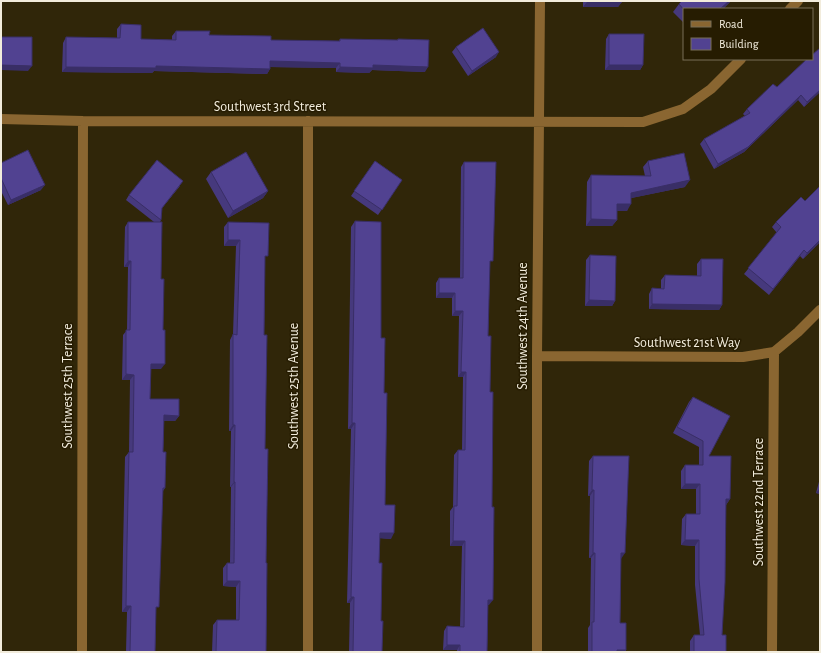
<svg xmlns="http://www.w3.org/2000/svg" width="821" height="653" viewBox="0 0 821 653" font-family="'Alegreya Sans',sans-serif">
<rect width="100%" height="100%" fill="#302609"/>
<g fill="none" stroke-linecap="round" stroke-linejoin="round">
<path stroke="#8a6631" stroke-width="10" d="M790,9L798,1
M1,119L83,121L643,122L683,109L711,89L741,59
M537,356L743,357L774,352L798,332L820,310
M82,652L83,121
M308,652V121
M537,652V356L540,1
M772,652L774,352"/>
</g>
<path fill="#46397d" d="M583,1H622L618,7H583Z
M682,1H731L723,9H684V23L673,12L679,4Z
M121,24L141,39L172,40V36L176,31L209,35L271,40L339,41L340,39L397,40L398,39L425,72L372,70L369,73L336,72V68L270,67V69L267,74L154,71L152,73L62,72L63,43L66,37L117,38V29Z
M609,34L643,65L640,70H605L606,39Z
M456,47L496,57L468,76L452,52Z
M820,48V92L804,107L798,100L744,152L714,169L700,144L704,139L745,116L743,114L747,109L777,87Z
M375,161L402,180L378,215L351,196Z
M648,161L685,187L631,198L627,211H617V220L612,226H586L587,182L591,175L645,176L643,167Z
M464,162L490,265L488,336L490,392L489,605H488L487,652H457V650H443L444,631L447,626L460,627L462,546H450V511L453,507L454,455L458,450H462L463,377H458L459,316H452V298H436V283L439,278H460L461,167Z
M1,163L41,190L8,205L1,191Z
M211,172L268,191L263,198L228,218L206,179Z
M180,186L162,208L161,220L160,222L161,369H151L150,399L179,416L175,421H164L163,452L165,488L163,491L156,611L155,652H126L127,612H122L123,549L125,457L129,452L130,380H122L123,335L127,330L128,267H124L125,227L128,222H154L126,200L129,195Z
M820,186V242L803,259L800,256L769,295L744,274L777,233L772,227L776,222L805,201Z
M355,221L381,338L384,393L385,505L391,539L380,538L379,563L381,621L382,652H349L350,603H347L351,429H348L351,227Z
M228,222L265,260L264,335L266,652H212L213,625L217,620H236V587L223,586V568L227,563H230L231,487H230L231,431H229L230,340L233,334L236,246H224V227Z
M590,255L615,301L612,306H585L586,260Z
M701,259L722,305L719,310L649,309V294L652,288L661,289V280L665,275L697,276V264Z
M693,397L709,456L730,499L726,505L722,635L726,652H690V641L694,635H700L695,585V546L681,545L682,519L686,514H696V489H681V471L685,465H699V447L673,433L689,402Z
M593,456L621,559L620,623L626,650L625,652H588V628L590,625L591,558H589L590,496H588L589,461Z
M820,478V494L816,493Z"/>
<path fill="#392e66" d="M729,1H731L723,9H720Z
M587,2H622L618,7H583Z
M499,52L496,57L468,76L472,71Z
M270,61L340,63L336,68L267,67Z
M1,65L32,66L28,71L1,70Z
M373,65L428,67L425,72L372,70L369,73L336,72L340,67Z
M609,65H643L640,70H605Z
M156,66L270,69L267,74L154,71L152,73L62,72L66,67Z
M820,90V92L804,107L807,102Z
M801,95L798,100L744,152L714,169L718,164Z
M690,180L685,187L627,199L631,193Z
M45,185L41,190L8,205L11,200Z
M268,191L263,198L228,218L233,211Z
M617,204H631L627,211H613Z
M591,219L617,220L612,226H586Z
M228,240H240L236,246H224Z
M820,240V242L803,259L807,253Z
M804,250L800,256L769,295L773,289Z
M128,261H131L128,267H124Z
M439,293H455L452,298H436Z
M589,300L615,301L612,306H585Z
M652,304L722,305L719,310L649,309Z
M455,311H463L459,316H452Z
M151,364H165L161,369H147Z
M461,372H466L463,377H458Z
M126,374L134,375L130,380H122Z
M164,415L179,416L175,421H160Z
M352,423H355L351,429H348Z
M233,425H235L231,431H229Z
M234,482H235L231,487H230Z
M685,484H700L696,489H681Z
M820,488V494L816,493Z
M592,490H594L590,496H588Z
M726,499H730L726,505H722Z
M380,533H394L391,539L376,538Z
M685,540H699L695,546L681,545Z
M453,541H465L462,546H450Z
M593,553H595L591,558H589Z
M621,553H625L621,559H617Z
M227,581H240L236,587L223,586Z
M351,597H354L350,603H347Z
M488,600H493L489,605H485Z
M126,606H131L127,612H122Z
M447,645H460L457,650H443Z
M617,650H626L625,652H616Z"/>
<path fill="#514291" stroke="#392e66" d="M587,1H622V2H587Z
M682,1H729L720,9H684V10L679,4Z
M121,24L141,25V39L176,40V31H210L209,35L271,36V40L340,41V39L398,40V39L429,40L428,67L373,65V68L340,67V63L270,61V69L156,66V68L66,67V37L120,38Z
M483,28L499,52L472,71L456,47Z
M609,34H644L643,65H609Z
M1,37H32V66L1,65Z
M820,48V90L807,102L801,95L748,147L718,164L704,139L750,113L747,109L773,84L777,87L807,59H812V55Z
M28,150L45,185L11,200L1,178V163Z
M246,152L268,191L233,211L211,172Z
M684,153L690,180L631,193V204H617V220L591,219V175L651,176L648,161Z
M157,160L183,181L162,208L161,220L129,195Z
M375,161L402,180L382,210L354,191Z
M464,162H496L493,261H490L488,336H491L490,392H493L492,507H494L493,600H488L487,652H460V645H447V626L464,627L465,541H453L454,506H457L458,450H465L466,372H461L463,311H455V293H439V278H463Z
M820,186V240L807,253L804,250L773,289L748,268L781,227L776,222L801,197L805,201Z
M355,221L381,222V338H385L384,393H387L385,505H395L394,533H380L379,563H382L381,621H383L382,652H353L354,597H351L355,423H352Z
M128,222H162L161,279H164L163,330H165V364H151L150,399H179V416L164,415L163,452H166L165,488H163L159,607H156L155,652H130L131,606H126L127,544L129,452H133L134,375L126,374V330H130L131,261H128Z
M228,222L269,223L268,256H265L264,335H267L265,449H268L266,563H267L266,652H216L217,620H239L240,581H227V563H234L235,482H234L235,425H233V334L237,335L240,240H228Z
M590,255L616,256L615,301L589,300Z
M701,259H723L722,305L652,304V288L664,289L665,275L701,276Z
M693,397L730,416L709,456H731L730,499H726L725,582L722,635H726V652H694V635H704L699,579V540H685L686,514H700V484H685V465H703V441L677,427Z
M593,456H629L625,553H621L620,623H626V650H617V652H592V622H594L595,553H593L594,490H592Z"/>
<g text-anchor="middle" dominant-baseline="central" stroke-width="3" stroke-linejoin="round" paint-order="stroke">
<g font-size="14" fill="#f2ecdc" stroke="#261c01">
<text x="270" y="107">Southwest 3rd Street</text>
<text transform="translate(523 326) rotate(-90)">Southwest 24th Avenue</text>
<text x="687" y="343">Southwest 21st Way</text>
<text transform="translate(68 386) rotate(-90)">Southwest 25th Terrace</text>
<text transform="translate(294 386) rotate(-90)">Southwest 25th Avenue</text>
<text transform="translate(759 502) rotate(-90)">Southwest 22nd Terrace</text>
</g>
</g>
<rect width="821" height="653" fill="none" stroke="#f2ecdc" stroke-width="4"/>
<rect x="683" y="8" width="130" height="52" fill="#261c01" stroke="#786f59"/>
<rect x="691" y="21" width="20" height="6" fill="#8a6631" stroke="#786f59"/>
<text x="719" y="28" font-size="12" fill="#f2ecdc">Road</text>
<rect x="691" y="38" width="20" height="12" fill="#514291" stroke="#786f59"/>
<text x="719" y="48" font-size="12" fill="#f2ecdc">Building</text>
</svg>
